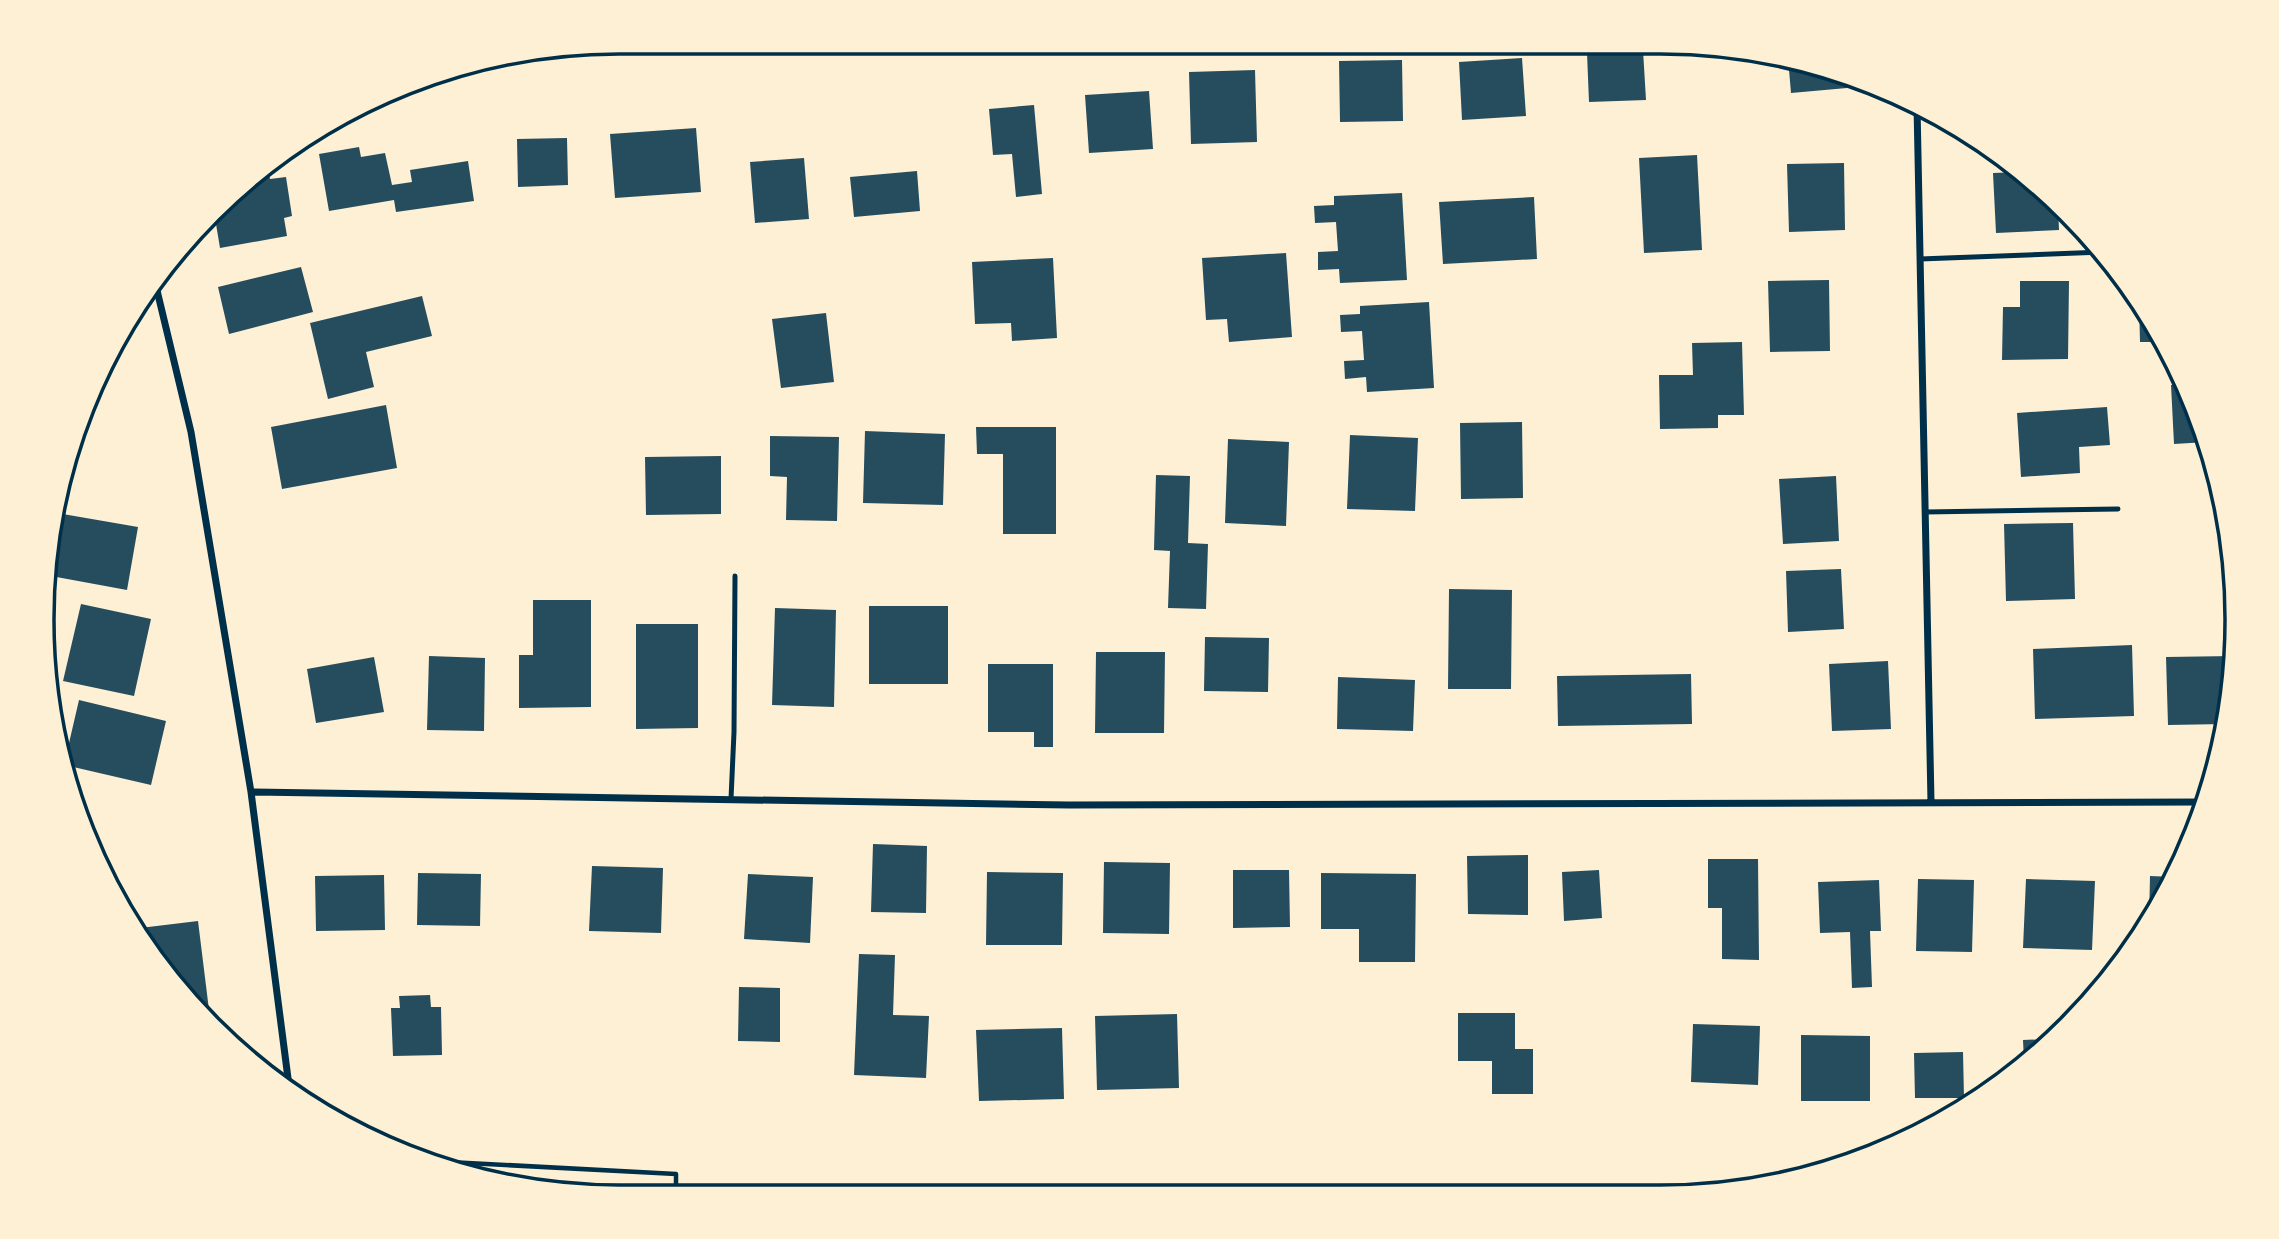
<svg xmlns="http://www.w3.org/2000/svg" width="2279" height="1239" viewBox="0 0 2279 1239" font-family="'Alegreya Sans',sans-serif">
<rect width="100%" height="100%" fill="#fdf0d5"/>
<path fill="#264d5e" d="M1643,50L1646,100L1589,102L1587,53Z
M1522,58L1526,116L1462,120L1459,62Z
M1788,58L1809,62L1846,77L1847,88L1791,93Z
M1402,60L1403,121L1340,122L1339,61Z
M1255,70L1257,142L1191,144L1189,72Z
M1149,91L1153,149L1089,153L1085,95Z
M1034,105L1042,194L1016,197L1012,154L993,155L989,109Z
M696,128L701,192L615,198L610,134Z
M567,138L568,185L518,187L517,139Z
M359,147L361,157L385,153L392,185L412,182L410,170L468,161L474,201L396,212L394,200L329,211L319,154Z
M1697,155L1702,250L1644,253L1639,158Z
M804,158L809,219L755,223L750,162Z
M267,163L270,179L286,177L292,216L284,218L287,236L220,248L215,218Z
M1844,163L1845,230L1789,232L1787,164Z
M917,171L920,211L854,217L850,177Z
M2021,172L2040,185L2058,204L2059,230L1996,233L1993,173Z
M1402,193L1407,280L1340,283L1339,269L1318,270V252L1338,251L1336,222L1315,223L1314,206L1334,205V196Z
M1534,197L1537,259L1443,264L1439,202Z
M1286,253L1292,337L1229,342L1227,319L1206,320L1202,258Z
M1053,258L1057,338L1012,341L1011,323L975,324L972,262Z
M301,267L313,312L229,334L218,287Z
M1829,280L1830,351L1770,352L1768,281Z
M2020,281H2069L2068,359L2002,360L2003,307H2020Z
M422,296L432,336L366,352L374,387L328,399L310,323Z
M1429,302L1434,388L1367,392L1366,377L1345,379L1344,361L1364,360L1362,331L1341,332L1340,315L1360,314V306Z
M2139,302L2163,342H2140Z
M826,313L834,382L781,388L772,319Z
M1742,342L1744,415H1718V428L1660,429L1659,375H1693L1692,343Z
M2185,384L2207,442L2174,444L2171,385Z
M386,405L397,468L282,489L271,427Z
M2107,407L2110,445L2079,447L2080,473L2021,477L2017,413Z
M1522,422L1523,498L1461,499L1460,423Z
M976,427H1056V534H1003V454H977Z
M865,431L945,434L943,505L863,503Z
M1350,435L1418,438L1415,511L1347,509Z
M770,436L839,437L837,521L786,520L787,477L770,476Z
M1228,439L1289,442L1286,526L1225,523Z
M721,456V514L646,515L645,457Z
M1156,475L1190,476L1188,543L1208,544L1206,609L1168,608L1170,551L1154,550Z
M1836,476L1839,541L1783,544L1779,479Z
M57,513L138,527L127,590L51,576Z
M2073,523L2075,599L2006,601L2004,524Z
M1841,569L1844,629L1788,632L1786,571Z
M1449,589L1512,590L1511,689H1448Z
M533,600H591V707L519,708V655H533Z
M81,604L151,619L134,696L63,681Z
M869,606H948V684H869Z
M775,608L836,610L834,707L772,705Z
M636,624H698V728L636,729Z
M1205,637L1269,638L1268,692L1204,691Z
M2132,645L2134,716L2035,719L2033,649Z
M1096,652H1165L1164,733H1095Z
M429,656L485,658L484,731L427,730Z
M2233,656L2232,694L2225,724L2168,725L2166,657Z
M374,657L384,712L316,723L307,669Z
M1888,661L1891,729L1832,731L1829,664Z
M988,664H1053V747H1034V732H988Z
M1691,674L1692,724L1558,726L1557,676Z
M1338,677L1415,680L1413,731L1337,729Z
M79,700L166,721L151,785L69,766L66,756Z
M873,844L927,846L926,913L871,912Z
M1528,855V915L1468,914L1467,856Z
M1708,859H1758L1759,960L1722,959V908H1708Z
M1104,862L1170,863L1169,934L1103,933Z
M592,866L663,868L661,933L589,931Z
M1233,870H1289L1290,927L1233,928Z
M1599,870L1602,918L1564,921L1562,872Z
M987,872L1063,873L1062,945H986Z
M418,873L481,874L480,926L417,925Z
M1321,873L1416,874L1415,962H1359V929H1321Z
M748,874L813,877L810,943L744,939Z
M384,875L385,930L316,931L315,876Z
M2150,876L2174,877L2160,908L2149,923Z
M1918,879L1974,880L1972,952L1916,951Z
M2026,879L2095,881L2092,950L2023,948Z
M1879,880L1881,931H1870L1872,987L1852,988L1850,932L1820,933L1818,882Z
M198,921L210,1018H207L186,1001L140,928Z
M859,954L895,955L893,1015L929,1016L926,1078L854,1075Z
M739,987L780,988V1042L738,1041Z
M430,995L431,1007H441L442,1055L393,1056L391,1008H400L399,996Z
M1458,1013H1515V1049H1533V1094H1492V1061H1458Z
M1177,1014L1179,1088L1097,1090L1095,1016Z
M1693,1024L1760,1026L1758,1085L1691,1082Z
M1062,1028L1064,1099L979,1101L976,1030Z
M1801,1035L1870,1036V1101H1801Z
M2049,1039L2036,1050L2024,1061L2023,1040Z
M1963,1052L1964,1098H1915L1914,1053Z"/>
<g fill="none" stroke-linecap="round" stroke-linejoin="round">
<path stroke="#003049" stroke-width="4.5" d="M430,1161L676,1174V1195"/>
<path stroke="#003049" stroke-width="5" d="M1920,259L2103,252
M1925,512L2118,509
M731,799L734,732L735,576"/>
<path stroke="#003049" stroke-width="7" d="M617,42H623
M1917,106L1931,802
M155,282L191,432L251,792L289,1086
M251,792L1069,805L2207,802"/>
<path stroke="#657d81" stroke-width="5" d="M572,1194L616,1196
M1284,1194L1508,1190L1597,1193"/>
</g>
<path d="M0 0H2279V1239H0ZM619 54H1660A565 565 0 0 1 2225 619V620A565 565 0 0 1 1660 1185H619A565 565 0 0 1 54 620V619A565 565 0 0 1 619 54Z" fill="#fdf0d5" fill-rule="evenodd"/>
<path fill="none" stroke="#003049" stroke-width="3.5" d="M619 54H1660A565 565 0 0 1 2225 619V620A565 565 0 0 1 1660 1185H619A565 565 0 0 1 54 620V619A565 565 0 0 1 619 54Z"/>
</svg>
